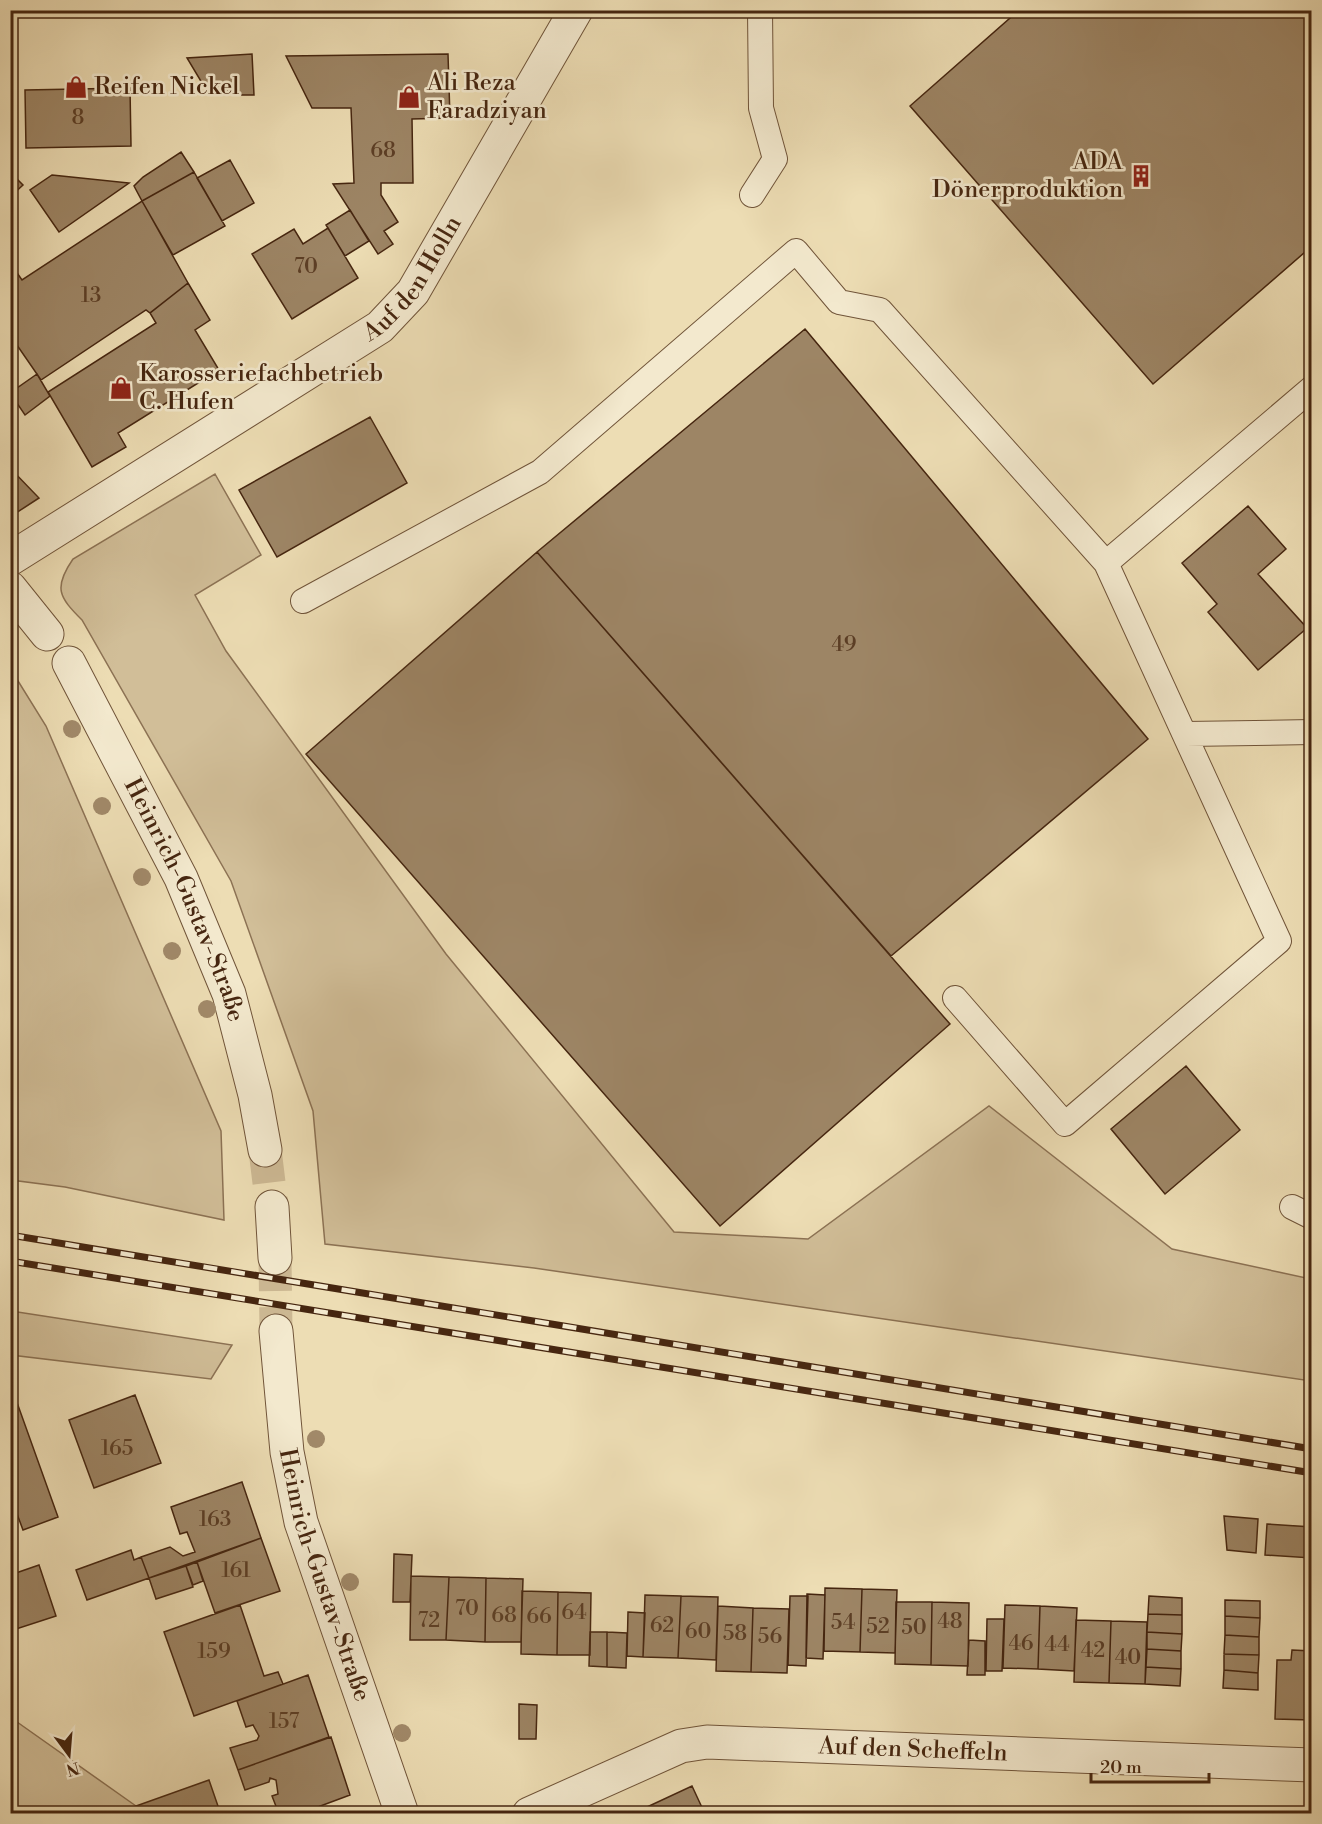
<svg xmlns="http://www.w3.org/2000/svg" width="1322" height="1824" viewBox="0 0 1322 1824" font-family="'Libre Bodoni',serif">
<rect width="100%" height="100%" fill="#edddb4"/>
<filter id="stains"><feTurbulence type="fractalNoise" baseFrequency=".00333" numOctaves="4"/><feColorMatrix values="0 0 0 0 .2 0 0 0 0 .09 0 0 0 0 .02 0 0 0 .5 -.17"/></filter>
<radialGradient id="worn" r=".72"><stop offset=".6" stop-color="#630" stop-opacity="0"/><stop offset="1" stop-color="#630" stop-opacity=".3"/></radialGradient>
<path fill="#d1be98" stroke="#8c7254" stroke-width="1.5" d="M215,474L261,555L195,595L226,651L446,954L674,1232L808,1239L989,1106L1172,1249L1311,1279V1381L534,1268L325,1244L313,1111L231,881L82,620C59,597 53,588 73,559Z
M10,668L46,726L221,1131L224,1220L65,1187L11,1180Z
M10,1311H11L232,1345L211,1379L11,1355Z
M10,1717L136,1806L146,1813H11Z"/>
<path fill="#9d8565" stroke="#462610" stroke-width="1.5" d="M1019,10H1312V246L1153,384L910,106Z
M252,54L254,95H235L234,90L208,93L187,58Z
M448,54L450,118L412,119L413,183H381V195L398,222L384,231L393,244L378,254L333,184L354,183L351,108H312L286,56Z
M130,88L131,146L26,148L25,90Z
M181,152L194,172L142,201L134,186L143,177Z
M230,160L254,203L222,221L197,178Z
M10,172L23,185L10,197Z
M194,172L225,226L173,255L142,201Z
M52,175L129,183L59,232L30,190Z
M142,201L188,283L150,313L146,310L41,380L10,335V269L13,267L22,280Z
M350,210L369,241L345,256L326,225Z
M328,228L358,278L292,319L252,254L294,229L303,244Z
M188,283L210,320L195,330L219,370L118,433L126,447L92,467L48,392L156,323L150,313Z
M805,329L1148,739L891,956L537,552Z
M37,374L50,396L25,415L10,393Z
M370,417L407,483L277,557L239,490Z
M10,468L39,498L16,513H10Z
M1248,506L1286,549L1258,574L1307,628L1258,670L1208,612L1217,604L1182,563Z
M537,552L950,1024L720,1226L306,754Z
M1186,1066L1240,1130L1165,1194L1111,1129Z
M10,1383L58,1517L23,1530L10,1495Z
M135,1395L161,1463L94,1488L69,1420Z
M242,1482L261,1538L149,1578L141,1557L170,1547L183,1556L195,1552L187,1532L180,1534L171,1507Z
M1224,1516L1258,1519L1256,1553L1227,1550Z
M1267,1524L1312,1527V1558L1265,1555Z
M261,1538L280,1591L215,1613L197,1562Z
M131,1550L134,1560L141,1557L149,1578L87,1600L76,1570Z
M394,1554L412,1555L410,1602H393Z
M197,1562L203,1581L193,1585L186,1566Z
M39,1565L56,1616L10,1631V1568L13,1574Z
M186,1566L193,1587L156,1599L149,1578Z
M411,1576L449,1577L446,1640H410Z
M449,1577L486,1578L485,1642L446,1640Z
M486,1578L523,1579L521,1642H485Z
M825,1588L862,1589L860,1652L824,1651Z
M862,1589L897,1590L895,1653L860,1652Z
M522,1591L558,1592L557,1655L521,1654Z
M558,1592L591,1593L590,1655H557Z
M807,1594L825,1595L823,1659L806,1658Z
M645,1595L681,1596L678,1658L643,1657Z
M681,1596L718,1597L716,1660L678,1658Z
M790,1596H808L806,1666L788,1665Z
M1149,1596L1182,1598V1615L1148,1614Z
M1225,1600L1260,1601V1618L1225,1616Z
M896,1602H932L931,1665L895,1664Z
M932,1602L969,1603L968,1666L931,1665Z
M240,1605L264,1676L278,1672L283,1684L194,1716L164,1632Z
M1005,1605L1040,1606L1038,1669L1003,1668Z
M718,1606L753,1608L751,1672L716,1671Z
M1040,1606L1077,1608L1074,1671L1038,1669Z
M753,1608L789,1609L787,1673L751,1672Z
M628,1612L645,1613L643,1657L627,1656Z
M1148,1614L1182,1615V1634L1147,1632Z
M1225,1616L1260,1618L1259,1637L1225,1635Z
M987,1619H1004L1002,1671H986Z
M1076,1620L1111,1621L1109,1683L1074,1682Z
M1111,1621L1147,1622L1145,1684L1109,1683Z
M590,1632H607V1667L589,1666Z
M607,1632L627,1633L626,1668L607,1667Z
M1147,1632L1182,1634L1181,1651L1147,1649Z
M1225,1635L1259,1637V1655L1224,1654Z
M969,1640L985,1641V1675H967Z
M1147,1649L1181,1651V1669L1146,1667Z
M1292,1650L1312,1651V1720L1275,1719L1277,1660H1291Z
M1224,1654L1259,1655L1258,1673L1224,1670Z
M1146,1667L1181,1669L1180,1686L1145,1684Z
M1224,1670L1258,1673V1690L1223,1688Z
M308,1675L329,1737L238,1770L230,1748L257,1740L259,1736L253,1725L246,1727L237,1701Z
M519,1704L537,1705L536,1739H519Z
M331,1737L350,1795L299,1814H279L272,1796L278,1794L276,1780L270,1778L269,1782L245,1790L238,1770Z
M209,1780L219,1809L206,1814H146L136,1806Z
M692,1786L705,1814H632Z"/>
<g fill="none" stroke-linecap="round" stroke-linejoin="round">
<path stroke="#ccb893" stroke-width="33" stroke-dasharray="33 16" stroke-linecap="butt" d="M265,1150L272,1207
M275,1258L276,1331"/>
<g stroke="#705439" stroke-width="26">
<path id="service" d="M752,195L775,159L761,108L760,10
M303,601L540,472L796,251L839,302L880,310L1106,563L1312,388
M1186,734L1312,732
M955,998L1065,1124L1279,941L1106,563
M1292,1207L1312,1217"/>
</g>
<g stroke="#705439" stroke-width="35">
<g id="minor">
<path id="s1" d="M529,1814L681,1746L707,1742L1312,1765"/>
</g>
</g>
<g stroke="#705439" stroke-width="35">
<g id="tertiary">
<path id="s2" d="M10,559L380,327L413,292L576,10"/>
<path d="M10,588L47,634"/>
<path id="s3" d="M69,663L181,878L229,994L255,1095L265,1150"/>
<path d="M272,1207L275,1258"/>
<path id="s4" d="M276,1331L287,1452L301,1522L402,1814"/>
</g>
</g>
<use href="#service" stroke="#f3e9ce" stroke-width="24"/>
<use href="#minor" stroke="#f3e9ce" stroke-width="33"/>
<use href="#tertiary" stroke="#f3e9ce" stroke-width="33"/>
<g stroke="#462610" stroke-width="7">
<path id="rail" d="M10,1235L1312,1449
M10,1261L1312,1473"/>
</g>
<use href="#rail" stroke="#f3e9ce" stroke-width="4.5" stroke-dasharray="14" stroke-linecap="butt"/>
</g>
<g fill="#a18969">
<circle cx="72" cy="729" r="9"/>
<circle cx="102" cy="806" r="9"/>
<circle cx="142" cy="877" r="9"/>
<circle cx="172" cy="951" r="9"/>
<circle cx="207" cy="1009" r="9"/>
<circle cx="316" cy="1439" r="9"/>
<circle cx="350" cy="1582" r="9"/>
<circle cx="402" cy="1733" r="9"/>
</g>
<defs>
<g id="shop-bare" transform="scale(1.8)"><path d="M-5-2.5h2.3a2.7 3.5 0 0 1 5.4 0H5L5.5 6h-11ZM-1.5-2.5h3a1.5 2.3 0 0 0-3 0Z" fill="#8f2418" stroke="#f3e9ce" stroke-width="2.5" paint-order="stroke"/></g>
<g id="building-bare" transform="scale(1.8)"><path d="M-4-6H4V6H1V3H-1V6H-4ZM-2.5-4.3h1.7v1.8h-1.7ZM.8-4.3h1.7v1.8H.8ZM-2.5-1h1.7V.8h-1.7ZM.8-1h1.7V.8H.8Z" fill="#8f2418" stroke="#f3e9ce" stroke-width="2.5" paint-order="stroke"/></g>
</defs>
<g fill-rule="evenodd">
<use href="#shop-bare" x="76" y="87"/>
<use href="#shop-bare" x="409" y="97"/>
<use href="#building-bare" x="1141" y="176"/>
<use href="#shop-bare" x="121" y="388"/>
</g>
<g text-anchor="middle" dominant-baseline="central" stroke-width="5" stroke-linejoin="round" paint-order="stroke">
<g font-size="21" fill="#5c3e25">
<text x="78" y="118">8</text>
<text x="383" y="151">68</text>
<text x="306" y="267">70</text>
<text x="91" y="296">13</text>
<text x="844" y="645">49</text>
<text x="117" y="1449">165</text>
<text x="215" y="1520">163</text>
<text x="236" y="1571">161</text>
<text x="467" y="1609">70</text>
<text x="574" y="1613">64</text>
<text x="504" y="1616">68</text>
<text x="539" y="1617">66</text>
<text x="429" y="1621">72</text>
<text x="950" y="1622">48</text>
<text x="843" y="1623">54</text>
<text x="662" y="1626">62</text>
<text x="878" y="1627">52</text>
<text x="914" y="1628">50</text>
<text x="698" y="1632">60</text>
<text x="735" y="1634">58</text>
<text x="770" y="1637">56</text>
<text x="1021" y="1644">46</text>
<text x="1057" y="1645">44</text>
<text x="1093" y="1651">42</text>
<text x="214" y="1652">159</text>
<text x="1128" y="1658">40</text>
<text x="284" y="1722">157</text>
</g>
<g font-size="24" fill="#462610" stroke="#f3e9ce" text-anchor="start">
<text x="427" y="83">Ali Reza<tspan x="427" dy="28">Faradziyan</tspan></text>
<text x="94" y="87">Reifen Nickel</text>
<text x="1123" y="162" text-anchor="end">ADA<tspan x="1123" dy="28">Dönerproduktion</tspan></text>
<text x="139" y="374">Karosseriefachbetrieb<tspan x="139" dy="28">C. Hufen</tspan></text>
</g>
<g font-size="24" fill="#462610" stroke="#f3e9ce">
<text stroke="none"><textPath href="#s2" startOffset="495">Auf den Holln</textPath></text>
<text stroke="none"><textPath href="#s3" startOffset="264">Heinrich-Gustav-Straße</textPath></text>
<text stroke="none"><textPath href="#s4" startOffset="250">Heinrich-Gustav-Straße</textPath></text>
<text stroke="none"><textPath href="#s1" startOffset="399">Auf den Scheffeln</textPath></text>
</g>
</g>
<rect width="1322" height="1824" fill="none" stroke="#edddb4" stroke-width="36"/>
<rect x="12" y="12" width="1298" height="1800" fill="none" stroke="#462610" stroke-width="3"/>
<rect x="18" y="18" width="1286" height="1788" fill="none" stroke="#462610" stroke-width="1.5"/>
<g transform="translate(69 1755) rotate(164)" stroke="#f3e9ce" stroke-width="4.5" paint-order="stroke">
<path d="M0-4.5L10 22L0 15L-10 22Z" fill="#462610"/>
<text y="-9" font-size="16" font-weight="bold" text-anchor="middle" fill="#462610">N</text>
</g>
<path d="M1091 1773v9h118v-9" fill="none" stroke="#462610" stroke-width="3"/>
<text x="1100" y="1773" font-size="18" fill="#462610" stroke="#f3e9ce" stroke-width="4.5" paint-order="stroke">20 m</text>
<rect width="100%" height="100%" filter="url(#stains)"/>
<rect width="100%" height="100%" fill="url(#worn)"/>
</svg>
